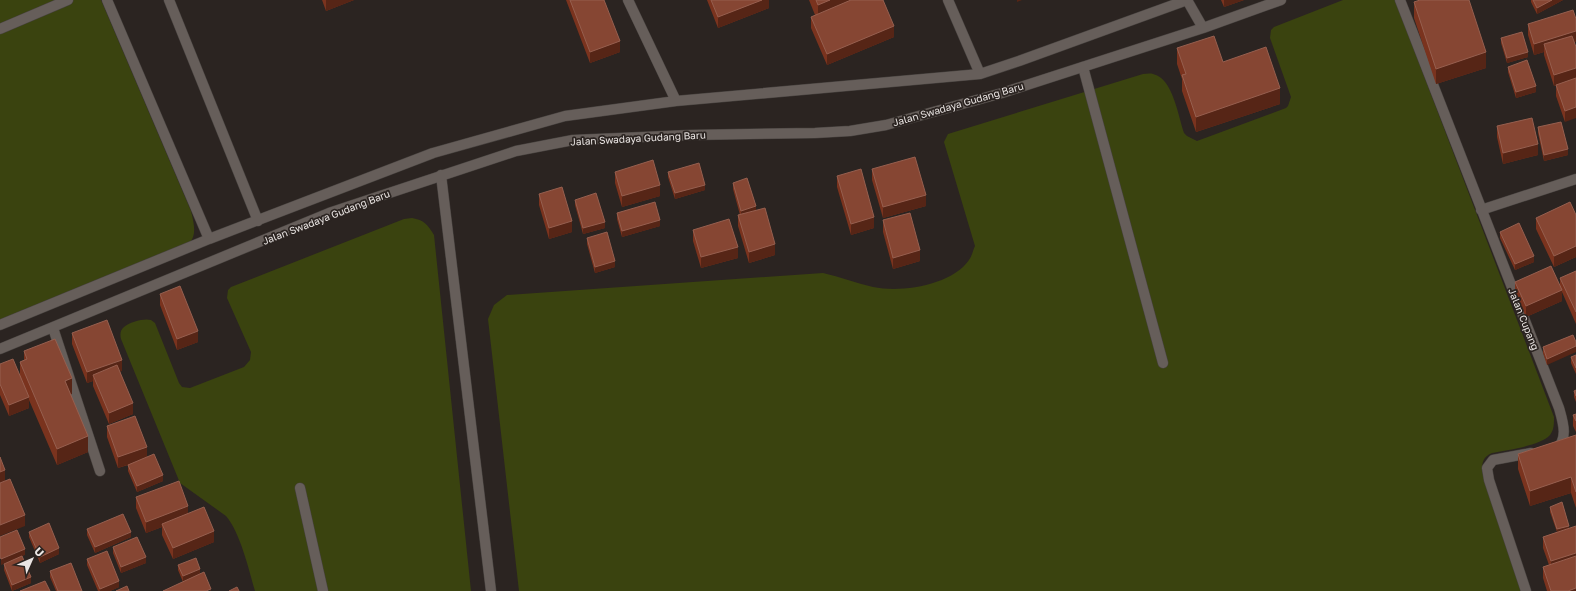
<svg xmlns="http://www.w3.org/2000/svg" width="1576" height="591" viewBox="0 0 1576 591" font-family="'Golos Text',sans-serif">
<rect width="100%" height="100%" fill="#2b2421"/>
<path fill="#3a430f" d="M0,0H101L191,211C198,239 194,240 173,259L0,330Z
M1343,0H1395L1554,417C1554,424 1554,430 1550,435C1540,446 1506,450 1492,453C1483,457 1482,462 1482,471L1525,591H519L488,319L494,305L507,295L823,273C840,277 856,283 873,287C902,293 952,285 969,260C972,256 973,250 975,246L944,142L948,134L1143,74C1146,74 1150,73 1153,74C1173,78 1178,116 1184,133L1187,136L1197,141L1286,108L1288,106L1291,97L1270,38L1271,30L1274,27Z
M412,218C424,220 428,225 434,235L471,591H255C249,570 240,532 226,516L180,483L121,339C120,335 120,330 124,327C130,322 144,318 151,320L155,323L179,383L182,387L190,388L244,367L250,360L251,352L227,298L228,290L231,287L404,219Z"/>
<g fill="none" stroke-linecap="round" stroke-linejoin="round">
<g stroke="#47423f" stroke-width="11">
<path id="service" d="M1083,67L1163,363"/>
</g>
<g stroke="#47423f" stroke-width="11">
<path id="minor" d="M107,0L209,239
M169,0L258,221
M628,0L676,101
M948,0L980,74
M1400,0L1559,408C1563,422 1569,440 1555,450
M0,29L68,0
M441,175L491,591
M1481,210L1576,179
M0,325L209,239L433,153L565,116L676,101L980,74L1019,61L1187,0
M53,328L100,471
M300,488L323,591
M1526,591L1489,480L1487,468L1493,460L1531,453"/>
</g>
<g stroke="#47423f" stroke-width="11">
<path id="tertiary" d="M1187,0L1203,28
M0,349L329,213L516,151L573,140L690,135L815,133L850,131L886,125L1002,93L1203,28L1281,0"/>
</g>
<use href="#service" stroke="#665e5a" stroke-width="10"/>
<use href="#minor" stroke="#665e5a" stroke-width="10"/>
<use href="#tertiary" stroke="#665e5a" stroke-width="10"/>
</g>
<path fill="#7a331e" d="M322,0H354L326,11Z
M566,0H604L620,52L590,63Z
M707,0H769V8L718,28Z
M809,0H883L894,37L827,65L811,28V17L815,15Z
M1221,0H1244L1224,7Z
M1531,0H1563L1537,14L1531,2Z
M1414,2L1486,68L1436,84L1414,18Z
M1576,19V42H1574L1565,122L1556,96V85L1554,86L1544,55V52L1534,55L1528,35V24Z
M1501,38L1528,57L1507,63L1501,43Z
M1177,48L1223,62L1280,104L1196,132L1182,91V79L1177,64Z
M1508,67L1536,92L1516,98L1508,72Z
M1497,126L1538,155L1503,164L1497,137Z
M1538,127L1568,155L1544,161L1538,133Z
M872,169L926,206L883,218L872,180Z
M615,172L660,196L622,207L615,183Z
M668,172L705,190L675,199L668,177Z
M837,176L874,228L851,235L837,187Z
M733,183L756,210L775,255L749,263L738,226V215H740L733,189Z
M539,194L572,232L549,239L539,205Z
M575,200L605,228L583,234L575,205Z
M617,213L660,226L622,237L617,219Z
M1576,215V257L1554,267L1536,229V218Z
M883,220L920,261L893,269L883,232Z
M693,230L738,258L701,268L693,241Z
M1500,232L1534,262L1515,270L1500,238Z
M587,238L615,267L595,273L587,244Z
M1576,271V324L1562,292V301L1526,317L1515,293V282L1560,287V278Z
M160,294L198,342L177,350L160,305Z
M72,333L122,371H120L133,414L109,424L93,386V381L87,383L72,344Z
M1573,335L1547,365L1543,353V347Z
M24,351L72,394H70L88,452L57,465L29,400V408L9,416L0,395V364L20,375V362L24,360Z
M1576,355V374L1571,363V357Z
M1576,390V402L1574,397V391Z
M1576,414V432L1573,426V415Z
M107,426L147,457L163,481L137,492L128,471V465L118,468L107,437Z
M1576,435V508L1571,493L1530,506L1518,469V454Z
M136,497L188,513L214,542L173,559L162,535V527L146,533L136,508Z
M1550,507L1569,528L1576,591H1547L1543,578V567L1549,565L1543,548V537L1557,532L1550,512Z
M87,529L131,537L95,553L87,535Z
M29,532L59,554L40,563L29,537Z
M113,547L146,563L121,573L113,553Z
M87,559L119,587L110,591H98L87,565Z
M4,564L31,583L12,591L4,570Z
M178,565L200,574L211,591L192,578L183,582L178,570Z
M50,571L82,591H56L50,577Z"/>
<path fill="#562516" d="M326,0H354L326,11Z
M762,0H769V8L718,28V17Z
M830,0H867L818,21V5Z
M1017,0H1022L1017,2Z
M1224,0H1244L1224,7Z
M1552,0H1563L1537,14V8Z
M894,26V37L827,65V54Z
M1576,31V42L1546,51L1544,44V52L1534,55V44Z
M620,41V52L590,63V52Z
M1486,52V68L1436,84V69Z
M1528,52V57L1507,63V58Z
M1576,68V79L1554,86V75Z
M1536,86V92L1516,98V92Z
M1280,88V104L1196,132V117Z
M1576,107V118L1565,122V111Z
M1538,144V155L1503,164V153Z
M1568,149V155L1544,161V155Z
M660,185V196L622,207V196Z
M705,185V190L675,199V193Z
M926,195V206L883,218V207Z
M756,206V212L741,217V211Z
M874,217V228L851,235V224Z
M660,220V226L622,237V231Z
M572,221V232L549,239V228Z
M605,222V228L583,234V228Z
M775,244V255L749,263V252Z
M1576,246V257L1554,267V256Z
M738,247V258L701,268V257Z
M920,250V261L893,269V258Z
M1534,256V262L1515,270V264Z
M615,261V267L595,273V267Z
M1562,290V301L1526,317V306Z
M198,331V342L177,350V339Z
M1576,346V352L1547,365V359Z
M122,360V371L95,380L93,375V381L87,383V372Z
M72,378V394L65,397V381Z
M29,397V408L9,416V405Z
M133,403V414L109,424V413Z
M88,436V452L57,465V449Z
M147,447V458L118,468V457Z
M5,470V481L0,483V472Z
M163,475V481L137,492V486Z
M1571,477V493L1530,506V491Z
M188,506V517L162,524V527L146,533V522Z
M25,515V526L0,536V525Z
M1569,526V531L1557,535V529Z
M214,531V542L173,559V548Z
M131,532V537L95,553V547Z
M59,548V554L40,563V557Z
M25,549V555L1,565V559Z
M1576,553V564L1551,572V561Z
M146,557V563L121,573V567Z
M200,569V574L183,582V576Z
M31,577V583L12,591V585Z
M119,581V587L110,591H100V589Z
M1576,588V591H1568Z"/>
<path fill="#864633" stroke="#965f4f" d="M570,0H604L620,41L590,52Z
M711,0H762L718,17Z
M816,0H830L818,5Z
M851,0H883L894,26L827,54L811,17Z
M1420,0H1469L1486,52L1436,69L1414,2Z
M1533,0H1552L1537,8Z
M1573,10L1576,19V31L1534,44L1528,24Z
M1522,32L1528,52L1507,58L1501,38Z
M1214,36L1223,62L1266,47L1280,88L1196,117L1182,75L1186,74L1177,48Z
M1572,36L1576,47V68L1554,75L1544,44Z
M1527,60L1536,86L1516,92L1508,67Z
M1576,78V107L1565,111L1556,85Z
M1532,118L1538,144L1503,153L1497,126Z
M1561,122L1568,149L1544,155L1538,127Z
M915,157L926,195L883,207L872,169Z
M653,160L660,185L622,196L615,172Z
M699,163L705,185L675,193L668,172Z
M861,169L874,217L851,224L837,176Z
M747,178L756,206L741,211L733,183Z
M562,187L572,221L549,228L539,194Z
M596,193L605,222L583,228L575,200Z
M655,202L660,220L622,231L617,213Z
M1570,202L1576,215V246L1554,256L1536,218Z
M765,208L775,244L749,252L738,215Z
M910,213L920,250L893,258L883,220Z
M729,219L738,247L701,257L693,230Z
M1519,223L1534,256L1515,264L1500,232Z
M607,232L615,261L595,267L587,238Z
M1551,266L1562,290L1526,306L1515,282Z
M1576,271V312L1560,278Z
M180,286L198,331L177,339L160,294Z
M107,320L122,360L87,372L72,333Z
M1573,335L1576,342V346L1547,359L1543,347Z
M55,339L72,378L65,381L88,436L57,449L20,362L27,359L24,351Z
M1576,355V368L1571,357Z
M13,359L29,397L9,405L0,384V364Z
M117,365L133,403L109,413L93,375Z
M1576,390V396L1574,391Z
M1576,414V421L1573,415Z
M135,416L147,447L118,457L107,426Z
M1576,435V492L1571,477L1530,491L1518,454Z
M154,454L163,475L137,486L128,465Z
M0,457L5,470L0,472Z
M10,479L25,515L0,525V483Z
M179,481L188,506L146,522L136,497Z
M1562,502L1569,526L1557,529L1550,507Z
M204,507L214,531L173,548L162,524Z
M123,514L131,532L95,547L87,529Z
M49,523L59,548L40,557L29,532Z
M1576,526V553L1551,561L1543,537Z
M17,530L25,549L1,559L0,557V537Z
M137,537L146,557L121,567L113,547Z
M107,551L119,581L100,589L87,559Z
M22,556L31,577L12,585L4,564Z
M1576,556V588L1568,591H1551L1543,567Z
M196,558L200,569L183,576L178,565Z
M71,563L82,591H58L50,571Z
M204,572L211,589L206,591H163Z
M45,581L50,591H20Z
M127,586L129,591H116Z
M237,587L239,591H229Z"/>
<g text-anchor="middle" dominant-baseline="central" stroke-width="3.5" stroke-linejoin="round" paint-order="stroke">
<g font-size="10" fill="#eae5e3" stroke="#2b2421">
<text transform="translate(958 104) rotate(-16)">Jalan Swadaya Gudang Baru</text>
<text transform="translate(638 138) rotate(-3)">Jalan Swadaya Gudang Baru</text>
<text transform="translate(326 217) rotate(-21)">Jalan Swadaya Gudang Baru</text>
<text transform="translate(1524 319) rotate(68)">Jalan Cupang</text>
</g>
</g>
<g transform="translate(32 559) rotate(45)" stroke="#2b2421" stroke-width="3" paint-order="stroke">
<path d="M0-3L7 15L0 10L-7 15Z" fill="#eae5e3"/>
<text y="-6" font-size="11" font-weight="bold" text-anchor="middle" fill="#eae5e3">U</text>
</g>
</svg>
